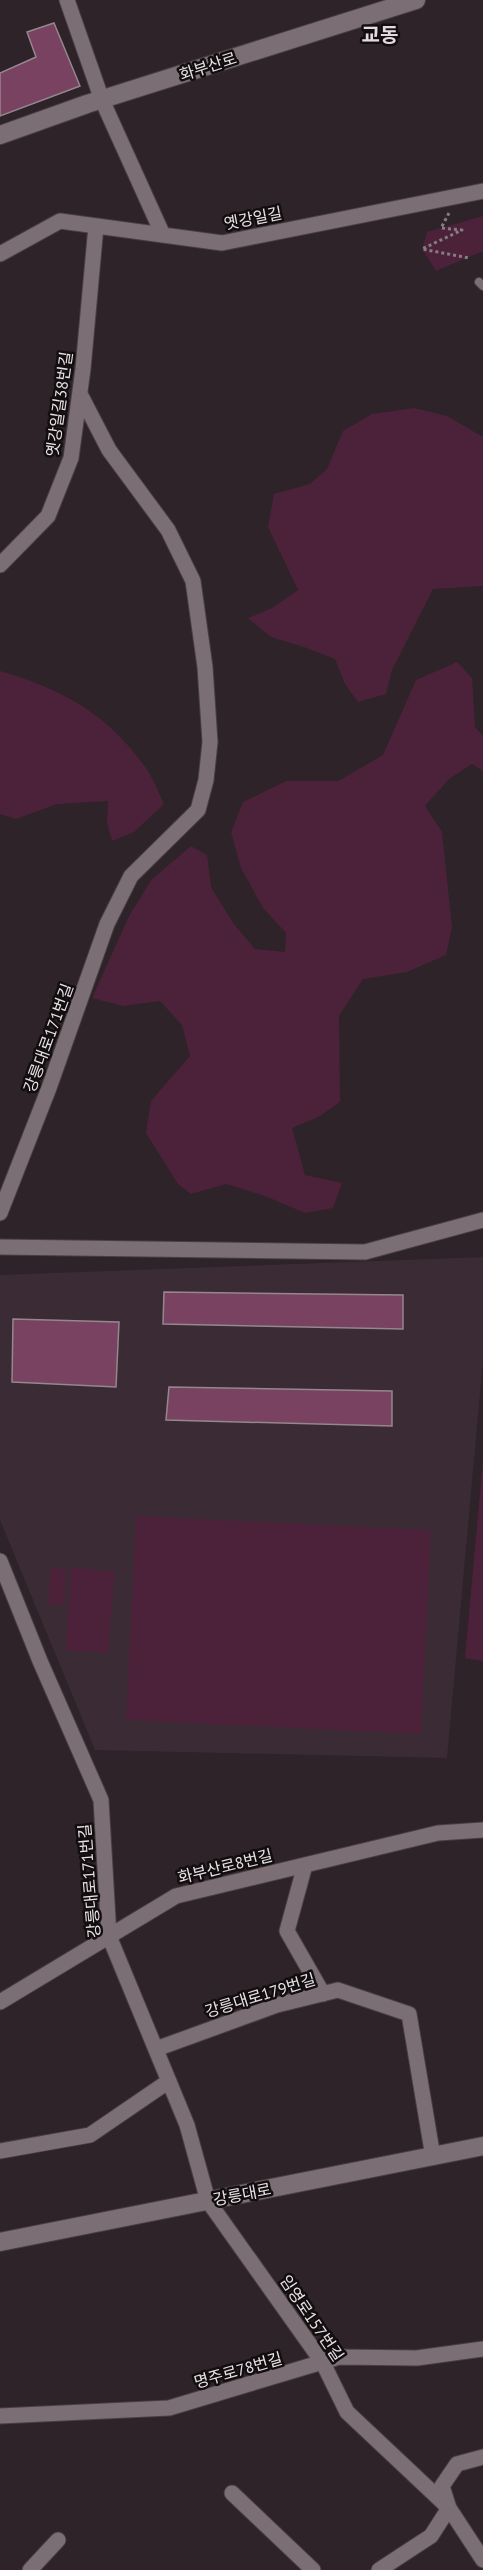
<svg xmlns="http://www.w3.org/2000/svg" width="483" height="2570" viewBox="0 0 483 2570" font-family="'PT Sans','Noto Sans KR',sans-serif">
<rect width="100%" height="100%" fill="#2d2328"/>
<path fill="#3b2b34" d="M483,1257V1360L447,1758L95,1750L0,1520V1275Z"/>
<path fill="#4c223a" d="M483,216V251L436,271L422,249L427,232Z
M414,408L447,416L483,437V586L433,589L392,670L386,694L358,702L345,684L335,659L304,647L271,637L248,618L272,608L298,590L268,527L274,494L310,484L327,469L343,431L372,414Z
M457,662L472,678L475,727L483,736V771L472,764L449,779L425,806L442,832L452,927L446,955L407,972L363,979L339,1016L340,1102L320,1116L292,1128L305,1175L342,1183L333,1208L305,1213L265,1196L226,1184L191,1194L178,1184L146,1133L151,1101L190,1056L182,1025L160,1001L123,1006L92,998L129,916L142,895L152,879L191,846L207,855L211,887L233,923L255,949L285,952L286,933L263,908L241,868L231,832L243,802L286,781H338L383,755L416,680Z
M0,671C61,689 105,712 143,764C152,775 158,791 164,804L134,832L112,841L107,823L108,801L57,804L16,819L0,814Z
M483,1460V1661L465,1658Z
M136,1516L431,1530L421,1734L126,1720Z
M71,1567L115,1572L108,1653L66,1650Z
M51,1568L66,1569L65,1605L48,1604Z"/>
<path fill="#784260" stroke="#94878e" stroke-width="1.5" d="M54,23L80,86L0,116V73L36,57L27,32Z
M164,1292L403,1295V1329L163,1324Z
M13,1319L119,1322L116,1387L12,1382Z
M169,1387L392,1391V1426L166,1420Z"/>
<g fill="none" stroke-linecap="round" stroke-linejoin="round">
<g stroke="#483f44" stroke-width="10">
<path id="service" d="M479,282L483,286"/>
</g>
<g stroke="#483f44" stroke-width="17">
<path id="minor" d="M67,0L102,100L163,235
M0,254L60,221L222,243L483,191
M0,565L48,516L71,458L83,369L96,226
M0,1213L49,1088L107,924L131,876L198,810L206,780L210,742L205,667L193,581L168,530L109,450L80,394
M0,1247L365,1252L483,1220
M0,1561L40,1661L101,1800L109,1936L187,2125L208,2201L323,2363L347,2412L449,2508L483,2560
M305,1865L287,1931L323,1994
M0,2002L176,1896L438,1833L483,1830
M156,2049L277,2005L338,1990L409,2014L433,2157
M0,2151L90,2135L169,2081
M0,2416L169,2408L339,2357L417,2358L483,2349
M232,2493L313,2570
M30,2570L58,2540
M379,2570L431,2536L449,2508L442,2486L457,2464L483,2457"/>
</g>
<g stroke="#483f44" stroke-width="20">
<path id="tertiary" d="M0,135L87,104L416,0
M0,2242L483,2146"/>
</g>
<path stroke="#867d81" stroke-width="3" stroke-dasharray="3 3" stroke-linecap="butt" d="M449,213L441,228L462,230L422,249L469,258"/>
<use href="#service" stroke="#7b6f75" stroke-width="8"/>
<use href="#minor" stroke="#7b6f75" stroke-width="15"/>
<use href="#tertiary" stroke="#7b6f75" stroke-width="18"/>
</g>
<g text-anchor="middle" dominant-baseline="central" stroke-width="5" stroke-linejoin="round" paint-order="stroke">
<g font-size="16" fill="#e9e2e5" stroke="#120e10">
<text transform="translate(208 66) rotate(-18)">화부산로</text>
<text transform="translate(253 218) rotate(-11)">옛강일길</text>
<text transform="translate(59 404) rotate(-82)">옛강일길38번길</text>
<text transform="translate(48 1038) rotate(-70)">강릉대로171번길</text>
<text transform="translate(225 1866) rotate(-14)">화부산로8번길</text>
<text transform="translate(89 1881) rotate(-95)">강릉대로171번길</text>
<text transform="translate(260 1995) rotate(-17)">강릉대로179번길</text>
<text transform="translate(242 2194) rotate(-11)">강릉대로</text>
<text transform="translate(312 2318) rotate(56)">임영로157번길</text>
<text transform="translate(238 2370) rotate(-16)">명주로78번길</text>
</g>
<g font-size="20" font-weight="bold" fill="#e5d8de" stroke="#120e10">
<text x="380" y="35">교동</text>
</g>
</g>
</svg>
